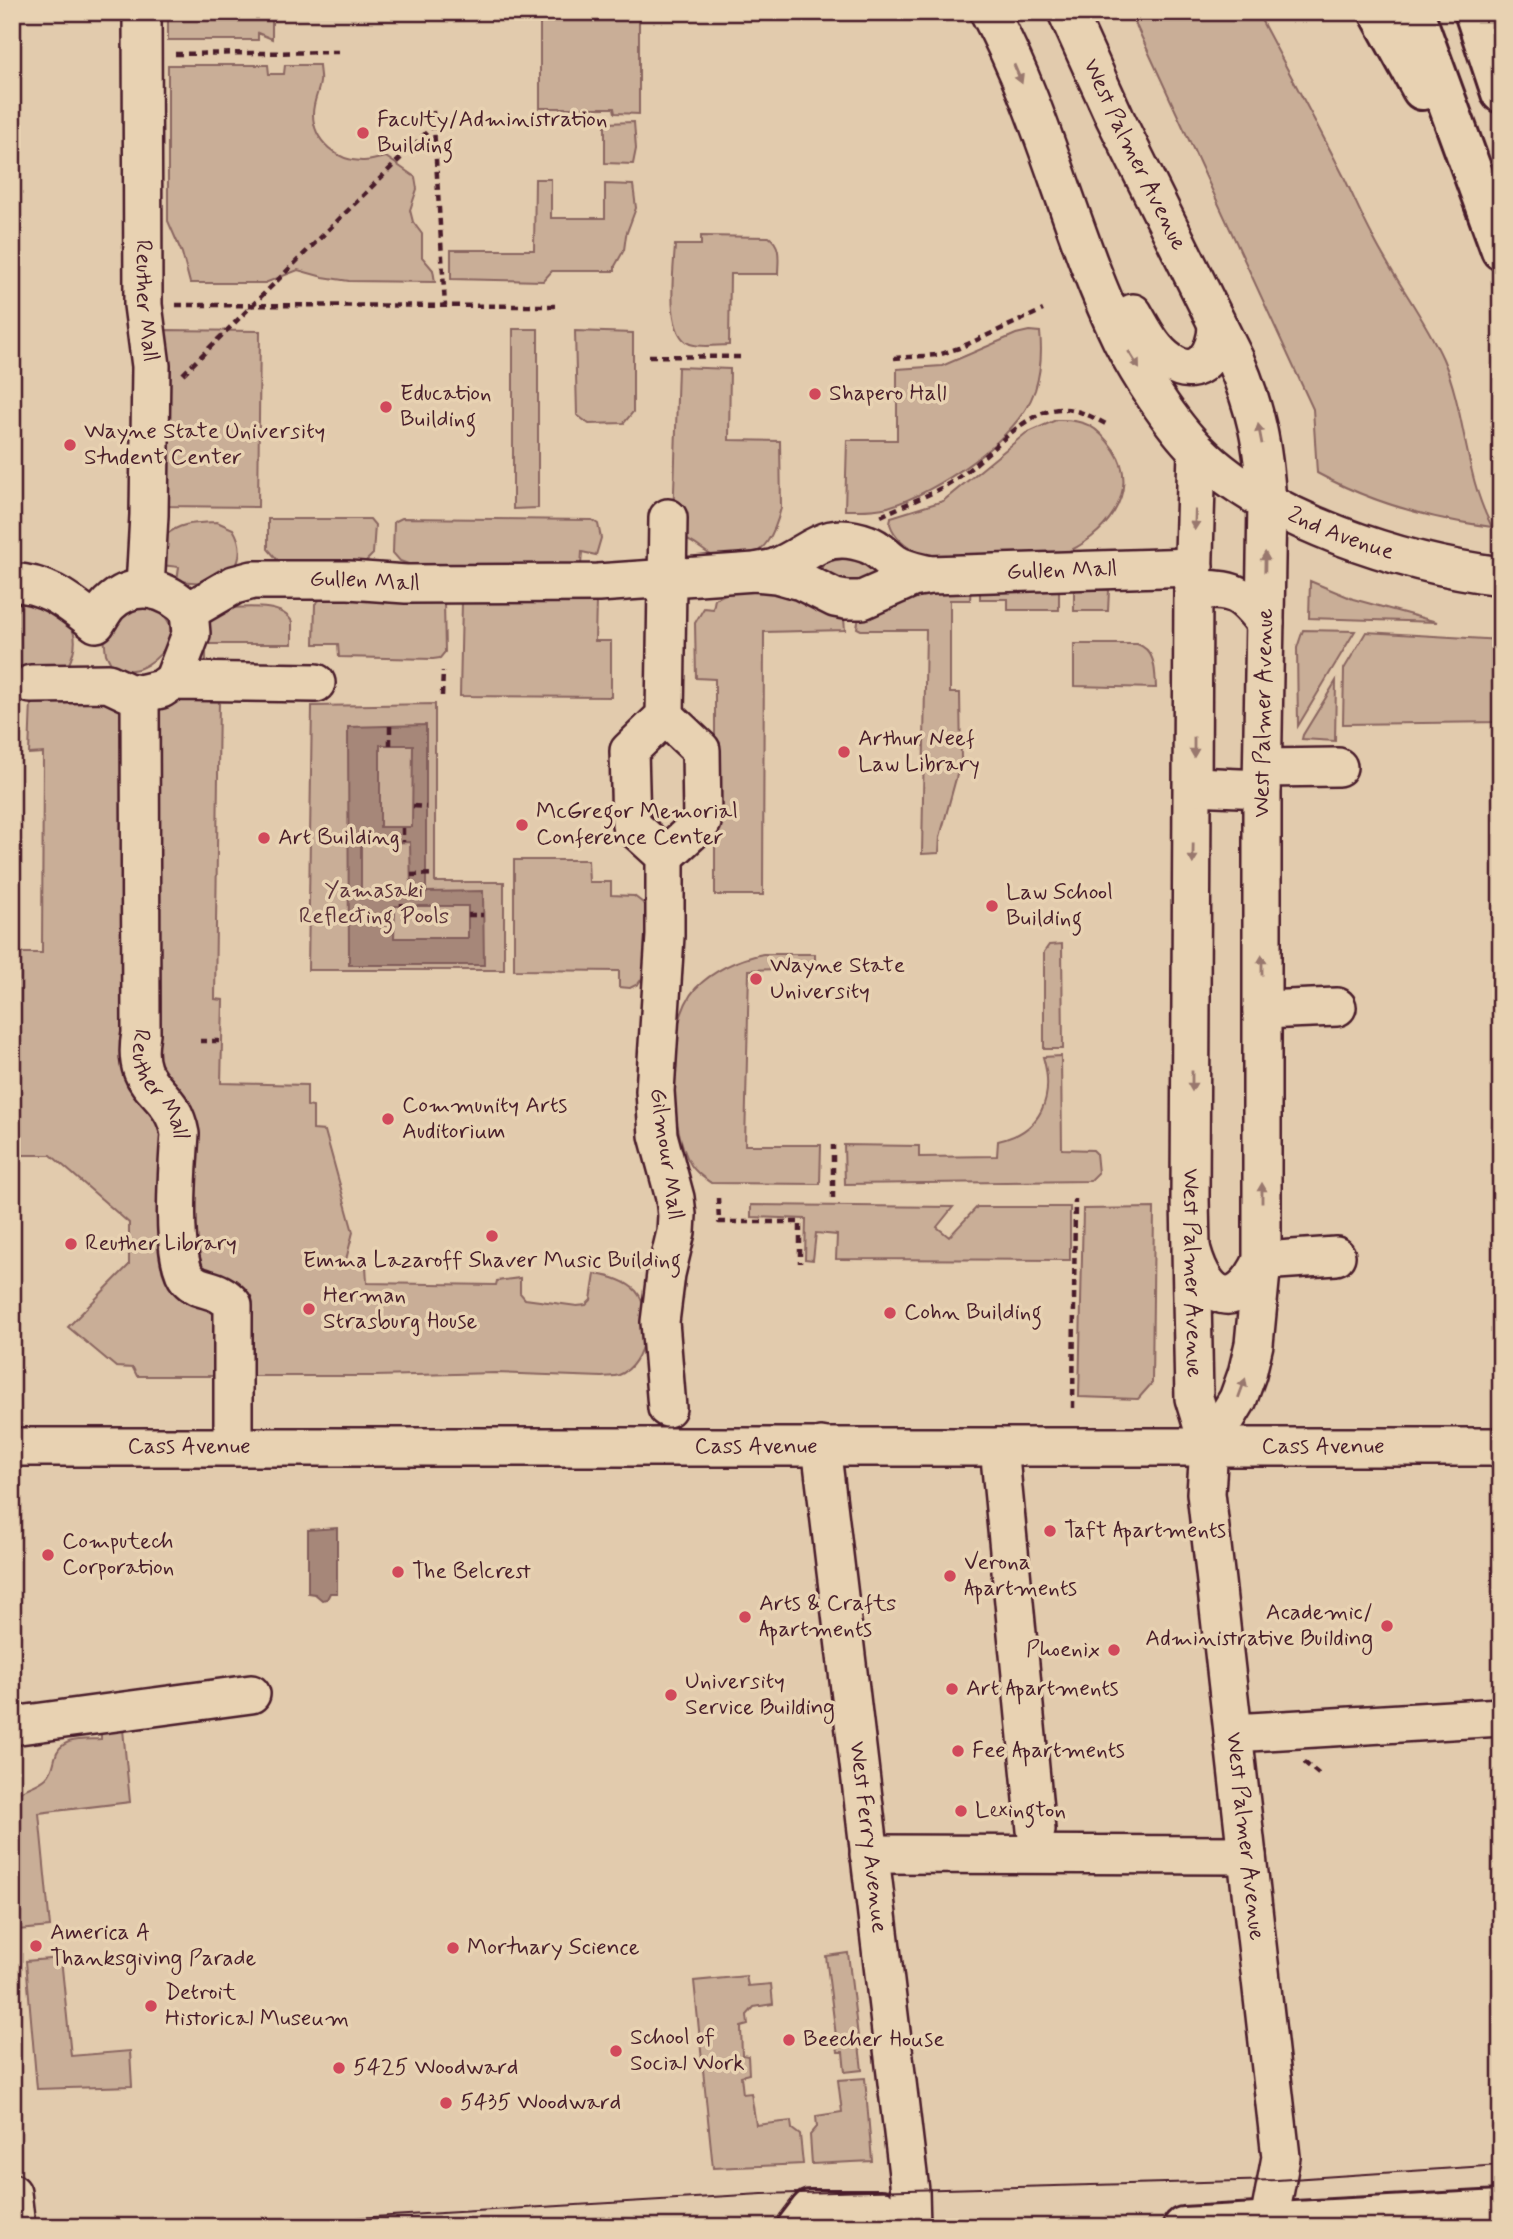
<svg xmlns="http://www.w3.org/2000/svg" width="1513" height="2239" viewBox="0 0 1513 2239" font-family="Mynerve,sans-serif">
<rect width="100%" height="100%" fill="#e2cbad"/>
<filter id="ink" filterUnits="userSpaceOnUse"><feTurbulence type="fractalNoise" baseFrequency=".0143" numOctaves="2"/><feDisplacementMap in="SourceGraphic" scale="14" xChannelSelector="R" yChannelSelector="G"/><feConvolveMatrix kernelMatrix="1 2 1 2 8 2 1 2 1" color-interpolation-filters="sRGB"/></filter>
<g filter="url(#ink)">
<path fill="#c9ae97" stroke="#8a6661" stroke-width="2" d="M168,12H272V39L258,33V40H168Z
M540,12H639V114L615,113L614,108H540Z
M1130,12H1257C1286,67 1316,122 1344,177C1354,198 1363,219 1374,239C1395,280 1424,317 1443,359C1466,413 1464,474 1492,527C1430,519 1372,503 1317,473L1313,409Z
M168,65H268L269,74H284L285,65H319C319,71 321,77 320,82C319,92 313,101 313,114C313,141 338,162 364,161C371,161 379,158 386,157L415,177L417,189L410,210L413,222L422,234V257L433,270L435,282L349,281L323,277L298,270L265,283H190L182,253L168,221Z
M634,122L636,149L633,164L605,163V123Z
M535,179H551V218H605V184L633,185L636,208L626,235L624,250L615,266V271H552L543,281L451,279V250H534Z
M701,236L769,237C782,246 778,261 778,274H730L729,345C717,345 701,348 690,344C664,334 674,268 675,245H701Z
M513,329H538V508L513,509Z
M163,330L260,331L258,507L161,506Z
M575,331L633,333V412L624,423L589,424L577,415Z
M1029,331L1040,332C1042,351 1041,371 1035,390C1018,439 936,493 888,507C874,511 859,510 845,510L847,440H897V369L942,366L1016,334Z
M678,367L730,369L729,440L780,441L781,508C775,532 765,557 737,559C729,559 723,560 715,557C703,552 696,542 682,538L673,522Z
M1056,420C1085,419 1097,426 1114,450C1142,492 1103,539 1062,554C1050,558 1033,557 1020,558C1001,560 980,565 961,564C936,562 898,549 890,524L891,517L943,501L1026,433Z
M402,518L592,520L598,524L601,538L596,555L582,552L581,566H414L400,561L393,553L394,522Z
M268,519H370L375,525L373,554L364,563L281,564L268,549Z
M217,522L233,529C241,542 242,555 235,568L206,583L177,581L179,567L162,565L165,536C180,522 197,523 217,522Z
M849,558L868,560L876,572L875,580L866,587L819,575L824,562Z
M1310,581L1353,599L1437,622L1309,618Z
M760,585L837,611L844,619L845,630L764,632L763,895H715V679L696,678L695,623L704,608L713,609L715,599L729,592Z
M971,585L970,600H950V693H960L961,760L940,837L939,853L922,854L926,630H861L857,628L859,616L881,600Z
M980,585L1059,586V610H1008V599H980Z
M1074,589L1109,590L1108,611H1074Z
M324,596L444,602L445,652L440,658L433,659L339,657L338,644H314L315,604Z
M12,598H45C68,621 85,631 68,666H12Z
M596,601L595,641H611V697L460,696L462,602Z
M133,604L159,609C162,613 167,618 169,623C177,644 151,668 132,670C125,671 117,667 111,664L106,654L104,637Z
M223,608C243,608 282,602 292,622V644H206V671H197L199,628Z
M1303,630L1355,631L1298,726L1297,648Z
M1366,632L1501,640V722L1343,724L1344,669Z
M1074,644H1137C1156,650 1155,671 1156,688L1074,686Z
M1336,681L1335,741L1302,739L1303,735Z
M214,696V700H219L215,999L223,1000L221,1083L307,1085V1106L313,1107V1130L325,1131L353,1232L346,1260L366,1265L367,1283L496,1285L497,1281L520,1278V1293L525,1299L577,1306L586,1305L591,1300L595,1274C609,1276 626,1281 636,1291C654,1312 646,1365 619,1375C614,1377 607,1376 602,1377L495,1373L375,1376H137L133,1368L116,1367L68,1327L129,1265V1223L51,1155H12V953H42L43,753L29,754L31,701Z
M435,704V882H504V970H308L312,706Z
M514,860H588L589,882H611V895L634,896L647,906L655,925L645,974L638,984L630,988L619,987V971L514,970Z
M1062,944L1063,1049H1044V952L1049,945Z
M763,954H815V968L749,970L745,1145H821L820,1184L711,1183C704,1178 696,1173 691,1165C668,1127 664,1022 696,988C714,970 739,959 763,954Z
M1061,1056L1062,1149L1093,1150L1096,1153L1098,1173L1090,1181L845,1184L844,1145L919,1146V1157L997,1156L998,1141C1041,1132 1055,1098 1043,1057Z
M751,1205L953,1207L937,1227L949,1237L977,1207H1070V1260L836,1259L837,1235L816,1233L813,1260L805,1259L806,1219L751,1217Z
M1154,1208L1152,1383L1138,1399L1079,1397L1083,1209Z
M123,1729L130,1802L39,1813L50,1927L18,1930L12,1877V1797C22,1788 36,1787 46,1778C52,1772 53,1766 55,1758C60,1736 84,1740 101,1739V1731Z
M848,1953L862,2070L845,2072L843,2052H838L826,1956Z
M61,1958L71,2056L130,2051L132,2086L37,2089L26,1961Z
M746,1976L748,1986L771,1984L773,2004L754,2007L747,2015L748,2025L741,2027L742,2055L748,2056L749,2074L741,2076L743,2094L751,2093L756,2125L791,2121L792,2129L800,2135L803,2164L713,2168L694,1981Z
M865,2078L872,2161L812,2164L810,2135L817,2127L816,2116L842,2112L838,2080Z"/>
<path fill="#a68779" stroke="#815d5a" stroke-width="2" fill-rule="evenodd" d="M426,725V892L483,891L484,965H349L348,727ZM380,745H413L412,827H380ZM410,842L411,891L361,892V843ZM395,906H468V938H394Z
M337,1528V1593H330L327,1599L322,1600L315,1594L308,1593V1530Z"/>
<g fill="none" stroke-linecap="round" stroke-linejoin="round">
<g stroke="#4a1f2b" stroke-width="42">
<g id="minor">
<path id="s1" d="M142,12L143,305L151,366L149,515L145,588"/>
<path id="s2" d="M989,12C1046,117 1070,235 1122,341C1139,374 1171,424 1197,450C1266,521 1404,564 1501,576"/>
<path id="s3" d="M1067,12L1115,118L1235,360C1257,412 1263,445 1267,502L1262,789V1261L1254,1344L1247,1374L1238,1399L1209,1447"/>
<path d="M1133,313C1143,330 1153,351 1170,362C1199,382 1217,352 1217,325"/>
<path id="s4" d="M1197,451L1193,589L1190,1198L1194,1398L1209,1447L1206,1493L1281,2157L1268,2227"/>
<path d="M755,572L776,574L801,581L835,598L846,600H862L912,578L930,575"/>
<path id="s5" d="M12,582C50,585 67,601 96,623C100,617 104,609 109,604C135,579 167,588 189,611L234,585L253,580H349L406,584L598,583L755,572C762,570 770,570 777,567C812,553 825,528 867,544C879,548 884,556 894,563C904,570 918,572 930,575L1194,567"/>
<path d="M1193,589C1234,590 1240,590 1265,623"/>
<path d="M173,681L191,634L189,611"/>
<path d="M31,684L108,683L127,692L140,694L161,689L173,681L316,683"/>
<path id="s6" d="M140,694L141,1033C130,1093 171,1085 180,1134C178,1163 170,1259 188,1279C200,1293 217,1285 233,1305V1445"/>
<path d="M1263,768L1338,767"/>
<path d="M1194,786L1262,789"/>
<path d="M665,856L702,822L701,750L665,716"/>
<path d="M1262,1010L1337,1007"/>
<path d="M1192,1251C1206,1301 1237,1314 1262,1261"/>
<path d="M1262,1261L1336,1256"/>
<path d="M667,1408L660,1322L666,1274L676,1232L677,1215L675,1198L658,1135L655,1091L665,936V856L631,825L629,751L665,716L668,518"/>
<path id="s7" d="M821,1446L910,2191L911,2227"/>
<path id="s8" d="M12,1447H1501"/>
<path d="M999,1447L1036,1830"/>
<path d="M12,1726L251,1694"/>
<path d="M1233,1733L1501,1717"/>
<path d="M869,1854L1247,1855"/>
<path d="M12,2193L16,2227"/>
</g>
</g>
<g stroke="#4a1f2b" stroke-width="44">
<path id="major" d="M797,2227L810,2210H881L902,2227
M1183,2227L1501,2210"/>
</g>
<g stroke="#4a1f2b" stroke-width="44">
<path id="highway" d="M1379,12L1422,90
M1414,12L1501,250
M1474,12L1501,93"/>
</g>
<path stroke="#4a1f2b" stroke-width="4.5" stroke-dasharray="7 5" stroke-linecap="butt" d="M175,54L338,52
M433,111L445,306
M176,305L560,306
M649,356L742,357
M894,358L938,355L959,348L1043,310
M183,374L433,126
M881,516C907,503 935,494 959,477C988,457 1025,409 1062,409C1079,409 1094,418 1108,425
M442,696L443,671
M390,726V745
M413,806L426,807
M403,828V842
M411,875L435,874
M402,891V906
M468,915H483
M200,1041H222
M718,1198L719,1222H800V1263
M833,1198V1145
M1073,1408L1075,1199
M1304,1762L1320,1775"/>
<use href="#minor" stroke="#e8d2b2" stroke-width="37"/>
<use href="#major" stroke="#e8d2b2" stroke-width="38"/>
<use href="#highway" stroke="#e8d2b2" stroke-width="38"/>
<path stroke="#4a1f2b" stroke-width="2" d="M203,2227L762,2194L1277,2180L1501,2165"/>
</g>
<defs><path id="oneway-solid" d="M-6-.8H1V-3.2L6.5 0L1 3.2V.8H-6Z" transform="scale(1.75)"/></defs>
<g fill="#99786e">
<use href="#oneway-solid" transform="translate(1018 74) rotate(67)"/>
<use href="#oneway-solid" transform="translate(1134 360) rotate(58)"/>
<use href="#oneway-solid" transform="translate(1260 434) rotate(-101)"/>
<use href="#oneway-solid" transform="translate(1195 520) rotate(92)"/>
<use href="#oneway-solid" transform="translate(1265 562) rotate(-89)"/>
<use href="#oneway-solid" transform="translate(1194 747) rotate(90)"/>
<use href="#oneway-solid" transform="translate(1193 854) rotate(91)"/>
<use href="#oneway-solid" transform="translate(1262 965) rotate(-90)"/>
<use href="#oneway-solid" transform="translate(1192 1081) rotate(90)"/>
<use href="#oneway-solid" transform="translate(1262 1193) rotate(-90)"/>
<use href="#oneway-solid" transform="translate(1242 1388) rotate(-70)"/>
</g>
</g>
<g fill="#d1495b" stroke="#e8d2b2" stroke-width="2.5">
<circle cx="363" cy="133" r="7"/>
<circle cx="815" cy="394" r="7"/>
<circle cx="386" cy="407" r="7"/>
<circle cx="70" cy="445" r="7"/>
<circle cx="844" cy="752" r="7"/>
<circle cx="522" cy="825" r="7"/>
<circle cx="264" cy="838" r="7"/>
<circle cx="992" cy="906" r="7"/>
<circle cx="756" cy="979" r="7"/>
<circle cx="388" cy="1119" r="7"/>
<circle cx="492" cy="1236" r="7"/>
<circle cx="71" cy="1244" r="7"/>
<circle cx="309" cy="1309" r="7"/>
<circle cx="890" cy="1313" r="7"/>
<circle cx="1050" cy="1531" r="7"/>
<circle cx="48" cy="1555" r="7"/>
<circle cx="398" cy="1572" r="7"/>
<circle cx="950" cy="1576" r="7"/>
<circle cx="745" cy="1617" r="7"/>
<circle cx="1387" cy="1626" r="7"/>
<circle cx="1114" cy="1650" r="7"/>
<circle cx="952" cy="1689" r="7"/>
<circle cx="671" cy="1695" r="7"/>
<circle cx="958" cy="1751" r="7"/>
<circle cx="961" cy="1811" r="7"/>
<circle cx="36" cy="1946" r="7"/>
<circle cx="453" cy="1948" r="7"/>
<circle cx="151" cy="2006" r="7"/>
<circle cx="789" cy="2040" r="7"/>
<circle cx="616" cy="2051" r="7"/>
<circle cx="339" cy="2068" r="7"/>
<circle cx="446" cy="2103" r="7"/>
</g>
<g text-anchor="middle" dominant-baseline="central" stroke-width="7" stroke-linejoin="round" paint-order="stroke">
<g font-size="23" fill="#4a1f2b" stroke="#e8d2b2" text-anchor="start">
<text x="377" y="120">Faculty/Administration<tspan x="377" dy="26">Building</tspan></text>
<text x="400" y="394">Education<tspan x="400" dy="26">Building</tspan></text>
<text x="829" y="394">Shapero Hall</text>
<text x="84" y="432">Wayne State University<tspan x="84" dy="26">Student Center</tspan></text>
<text x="858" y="739">Arthur Neef<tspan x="858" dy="26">Law Library</tspan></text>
<text x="536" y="812">McGregor Memorial<tspan x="536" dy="26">Conference Center</tspan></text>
<text x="278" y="838">Art Building</text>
<text x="1006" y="893">Law School<tspan x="1006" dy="26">Building</tspan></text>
<text x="770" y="966">Wayne State<tspan x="770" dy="26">University</tspan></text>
<text x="402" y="1106">Community Arts<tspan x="402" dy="26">Auditorium</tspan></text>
<text x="85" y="1244">Reuther Library</text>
<text x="492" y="1261" text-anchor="middle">Emma Lazaroff Shaver Music Building</text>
<text x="323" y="1296">Herman<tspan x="323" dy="26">Strasburg House</tspan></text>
<text x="904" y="1313">Cohn Building</text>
<text x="1064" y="1531">Taft Apartments</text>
<text x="62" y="1542">Computech<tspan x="62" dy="26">Corporation</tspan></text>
<text x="964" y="1563">Verona<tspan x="964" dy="26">Apartments</tspan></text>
<text x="412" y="1572">The Belcrest</text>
<text x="759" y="1604">Arts &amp; Crafts<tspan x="759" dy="26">Apartments</tspan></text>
<text x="1373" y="1613" text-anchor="end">Academic/<tspan x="1373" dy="26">Administrative Building</tspan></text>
<text x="1100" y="1650" text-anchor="end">Phoenix</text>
<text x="685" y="1682">University<tspan x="685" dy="26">Service Building</tspan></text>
<text x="966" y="1689">Art Apartments</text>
<text x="972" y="1751">Fee Apartments</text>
<text x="975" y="1811">Lexington</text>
<text x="50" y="1933">America A<tspan x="50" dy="26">Thanksgiving Parade</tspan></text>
<text x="467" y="1948">Mortuary Science</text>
<text x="165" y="1993">Detroit<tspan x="165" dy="26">Historical Museum</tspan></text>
<text x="630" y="2038">School of<tspan x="630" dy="26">Social Work</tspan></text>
<text x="803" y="2040">Beecher House</text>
<text x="353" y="2068">5425 Woodward</text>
<text x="460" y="2103">5435 Woodward</text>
</g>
<g font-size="23" fill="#4a1f2b" stroke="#e8d2b2">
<text stroke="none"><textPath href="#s3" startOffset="158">West Palmer Avenue</textPath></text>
<text stroke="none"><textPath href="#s1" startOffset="289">Reuther Mall</textPath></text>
<text stroke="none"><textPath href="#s2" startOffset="656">2nd Avenue</textPath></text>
<text stroke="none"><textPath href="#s5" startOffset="1106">Gullen Mall</textPath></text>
<text stroke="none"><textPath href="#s5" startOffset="392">Gullen Mall</textPath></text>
<text transform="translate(1264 713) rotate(-89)">West Palmer Avenue</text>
<text stroke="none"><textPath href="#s6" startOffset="396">Reuther Mall</textPath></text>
<text transform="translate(666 1154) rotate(82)">Gilmour Mall</text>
<text stroke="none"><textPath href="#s4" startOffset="822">West Palmer Avenue</textPath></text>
<text stroke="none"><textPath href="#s8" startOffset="177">Cass Avenue</textPath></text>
<text stroke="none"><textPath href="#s8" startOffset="744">Cass Avenue</textPath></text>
<text stroke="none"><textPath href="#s8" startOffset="1311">Cass Avenue</textPath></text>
<text stroke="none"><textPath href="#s4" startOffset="1390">West Palmer Avenue</textPath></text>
<text stroke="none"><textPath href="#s7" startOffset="394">West Ferry Avenue</textPath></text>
</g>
<g font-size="23" fill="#5d343b" stroke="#e8d2b2">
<text x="374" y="891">Yamasaki<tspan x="374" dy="26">Reflecting Pools</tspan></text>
</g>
</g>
<rect width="1513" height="2239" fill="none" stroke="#e8d2b2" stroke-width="42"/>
<rect x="21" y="21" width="1471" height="2197" fill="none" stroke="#4a1f2b" stroke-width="2.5" filter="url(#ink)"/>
</svg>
